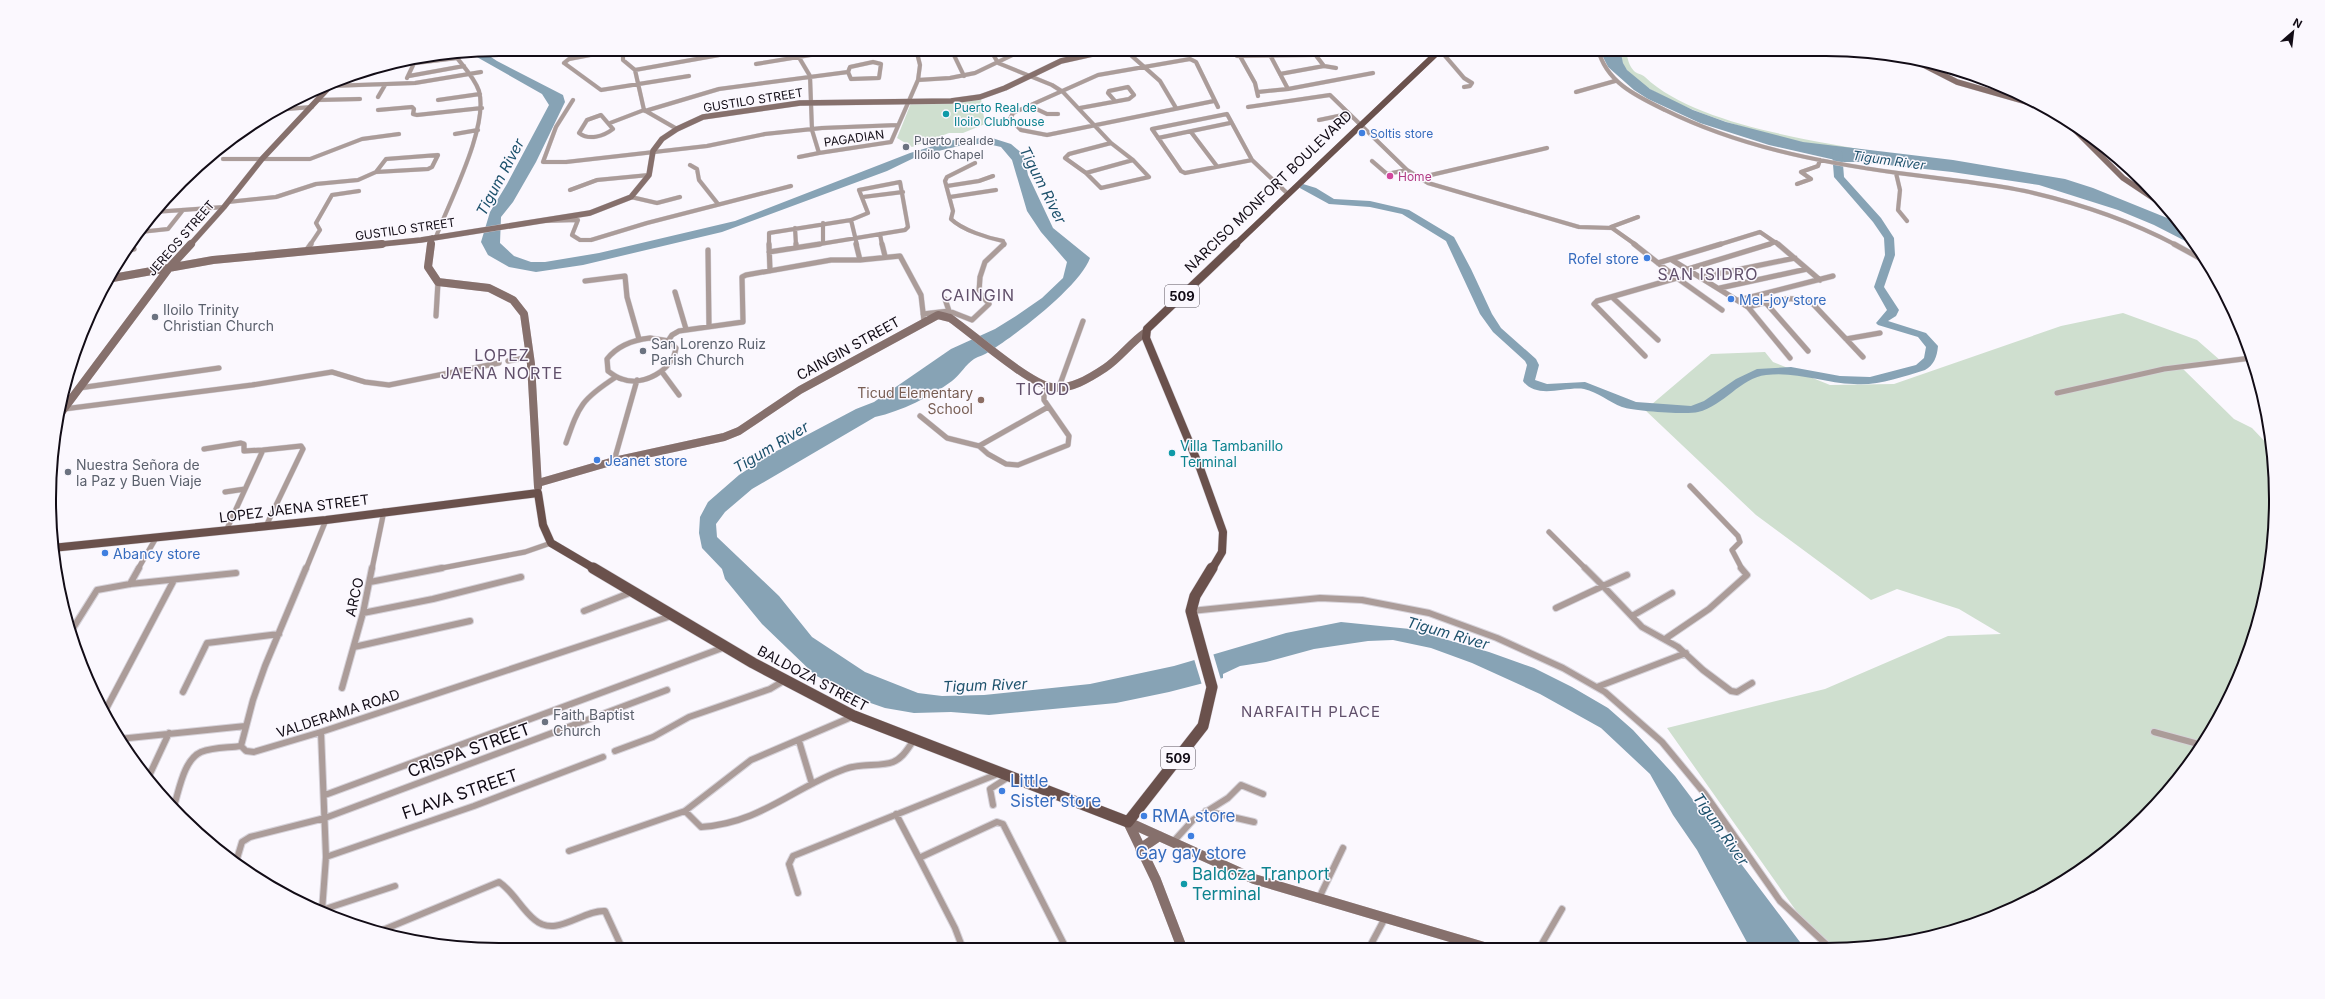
<svg xmlns="http://www.w3.org/2000/svg" width="2325" height="999" viewBox="0 0 2325 999" font-family="Inter,sans-serif">
<rect width="100%" height="100%" fill="#fbf8fe"/>
<path fill="#cfdfcf" d="M1620,49H1627C1626,56 1629,66 1634,71C1637,74 1642,74 1645,77C1694,124 1810,140 1877,152C1852,149 1826,147 1801,142C1760,134 1651,103 1626,69C1622,63 1621,56 1620,49Z
M981,99L985,124L963,133H949L912,147L897,138L911,103Z
M2123,313L2197,340L2221,361L2180,366L2234,419L2252,428L2272,449L2275,470L2272,559L2252,645L2200,750L2122,838L2051,890L1998,916L1885,946H1821L1667,728L1825,689L1948,636L2001,634L1959,609L1897,589L1871,600L1756,515L1645,410L1711,354L1765,352L1773,362L1830,385L1894,384L2061,326Z"/>
<path fill="#87a3b5" d="M1604,49H1620L1623,63L1627,70L1650,89L1693,110L1726,122L1803,142L1953,160L2065,179L2093,188L2182,224L2197,247L2154,225L2118,210L2039,185L1952,172L1861,162H1844L1769,145L1700,123L1648,99L1634,90L1608,67L1602,55Z
M482,51L497,61L563,95L565,102L536,162L513,202L501,217L500,243L514,256L531,262H545L599,253L735,221L910,153L957,139L992,138L1011,144L1024,155L1028,175L1053,228L1090,258C1080,286 1016,335 990,351C985,355 979,356 974,359C966,364 960,375 952,381C930,397 902,411 875,417L752,489L725,512L716,524L717,537L779,596L812,637L865,672L918,693L942,696L984,695L1090,684L1174,666L1286,633L1341,622L1410,629L1489,652L1534,668L1572,687L1608,708L1633,730L1675,776L1803,946H1749L1697,850L1673,815L1650,774L1601,728L1540,694L1472,663L1431,648L1393,640L1368,641L1314,649L1266,662L1240,666L1223,674V678L1169,692L1116,703L989,715L951,712L914,713L885,708L859,699L815,675L762,624L725,579L722,569L702,548L699,533L700,517L708,502L739,475L771,454L856,409L874,402L951,349L995,329L1016,316L1042,298L1063,278L1067,262L1041,232L1027,211L1012,160L1001,147L988,144H967L918,156L887,171L722,232L583,265L536,272L509,267L488,255L481,242L490,212L507,184L549,105L542,94L468,52Z
M1878,54L1913,58L1971,73L2018,94Z"/>
<path fill="#fbf8fe" d="M1213,653L1221,680L1202,685L1194,659Z"/>
<g fill="none" stroke-linecap="round" stroke-linejoin="round">
<path fill="#87a3b5" fill-rule="evenodd" d="M1837,149L1842,152L1844,177L1881,218L1894,238L1895,255L1884,287L1899,310L1896,316L1888,321L1926,333L1938,346C1937,357 1934,365 1925,370C1902,377 1877,386 1854,384C1824,383 1796,371 1766,375C1740,378 1724,406 1698,412C1687,415 1634,411 1622,407C1609,402 1598,392 1584,389C1566,386 1536,400 1523,381L1527,365L1525,361L1493,332L1480,314L1446,241L1402,214L1370,207L1329,204L1298,187L1303,184L1316,188L1334,199L1370,201L1409,210L1454,237L1471,269L1492,314L1501,328L1536,359L1539,365L1535,380L1547,384L1585,382L1636,402L1691,406L1704,401L1736,379L1757,369L1791,367L1840,376L1870,377L1916,365L1924,358L1926,347L1918,337L1878,325L1876,323L1887,310L1874,287L1885,255L1884,238L1873,222L1834,177L1832,152Z"/>
<g stroke="#d6d2d9" stroke-width="4.5">
<path id="street-far2" d="M622,49L569,59L564,63L601,90L689,76
M623,49V60L635,70L644,110L677,129
M794,49L810,76L812,130L819,153L891,142L918,80L920,65L916,49
M951,49L964,76
M990,49L998,63L1052,85L1063,92L1111,143
M1124,49L1160,81L1176,108
M1236,49L1255,83L1258,96
M1598,49C1606,82 1636,96 1665,110C1738,146 1818,162 1898,173C1940,179 1983,182 2025,191C2078,203 2129,220 2176,245
M1440,50L1464,78L1472,83L1470,86L1464,87
M1270,55L1288,89
M1237,56L1314,55L1323,53
M873,62L881,64L879,78L851,79L848,72L850,67Z
M416,63L457,58C465,68 475,79 479,91C489,127 449,202 436,237
M756,64L847,49
M1324,66L1336,68
M635,70L753,49
M1280,74L1324,66L1311,49
M409,76L464,66
M407,78L417,57
M918,80L950,78L975,73L1025,49
M330,86L415,83L481,72
M316,90L328,89
M1258,92L1288,89L1373,73
M1576,92L1615,81
M378,97L385,85
M318,100L360,99
M438,100L480,94
M573,100L556,127L543,162H566L707,146L765,134L822,128L898,125
M1214,101L1047,135L1021,130L1010,119L1013,113L1098,75L1190,59L1196,62L1218,107
M1030,106L1047,114H1058
M1248,107L1330,95L1407,170L1428,183L1579,227L1612,228L1636,245
M1080,108L1129,99L1134,95L1128,87L1109,91L1108,93L1115,101
M274,110L312,107
M378,110L412,107L414,109L413,114L417,115L482,108
M645,111L719,89L848,72
M1227,114L1252,160L1185,173L1181,171L1152,129Z
M601,115L613,129C604,136 589,141 579,133L587,120Z
M1319,120L1348,114
M610,123L644,110
M1191,132L1216,165
M455,134L478,130
M1158,138L1230,123
M1111,143L1133,160L1149,177L1101,188L1086,173L1065,158L1069,154Z
M438,155L432,167L428,169L376,172L386,159Z
M799,157L819,153
M223,159H310L362,139L399,134
M1252,160L1288,194
M1372,161L1387,174L1407,170
M975,163L947,177L945,181L953,211L951,219C962,230 988,238 1003,241L1004,245
M198,165L206,164
M690,165L697,169L699,180L718,204
M1086,173L1133,160
M1896,173L1900,190L1898,210L1907,221
M1418,178L1547,148
M1797,184L1811,179L1801,172L1818,166L1820,160
M947,186L979,181L993,176
M570,190L597,180L649,175
M631,197L657,203L680,197
M863,197L903,192
M950,197L996,190
M228,202L276,197L316,184L358,180L376,172
M154,212L224,207
M542,221L578,220L572,235L580,240H591L647,223L791,186
M823,223V243
M1611,227L1638,217
M795,228L796,245
M140,232L168,229L183,210
M880,234L882,245
M310,245L320,230L316,223L332,195L359,191
M769,245V233L851,220L857,245
M814,245L905,230L908,227L900,182L859,190L868,213L851,220
M1718,245L1760,232L1779,245
M1767,245L1776,242"/>
</g>
<g stroke="#d6d2d9" stroke-width="6">
<path id="street-far1" d="M769,244L770,271
M796,244V247
M856,244L860,260
M882,244L885,256
M1634,244L1677,278L1597,301L1594,304L1645,356
M1778,244L1820,280
M2174,244L2205,261
M127,250L134,249
M708,250L709,326
M306,251L311,244
M769,252L820,244
M1672,260L1748,307L1790,358
M1658,263L1721,244
M1688,269L1770,244
M1702,277L1795,258
M1677,278L1722,310
M585,281L625,276L627,297L639,339
M1720,288L1807,269
M675,292L686,329
M1612,297L1658,340
M1739,300L1833,276
M1766,303L1808,351
M1748,307C1769,302 1792,293 1813,304L1863,357
M949,311L972,320L989,304L979,292L980,277L985,262L1004,244
M923,314L949,311L945,299
M436,316L438,282
M650,338L669,341L676,348C673,370 643,387 622,379C617,378 612,374 608,371L607,359C618,345 633,340 650,338Z
M1846,339L1880,333
M668,341L672,335L679,331L743,322L742,277L746,275L831,260H860L900,256L921,295L924,321
M508,361L530,357
M662,372L679,395
M1059,387L1083,321
M79,388L219,368
M2057,393L2164,369L2251,358
M64,409L252,385L332,372L365,382L389,385L499,363
M920,416L947,438L979,446L988,454L1006,464L1018,465L1068,445L1069,436L1044,400V394L1049,387
M566,443C579,405 582,399 616,377
M979,446L1048,407
M204,449L241,443L244,444V451L263,450
M614,461L637,380
M1690,486L1738,536L1740,542L1732,550L1742,569
M225,492L245,489
M226,531L263,450L301,446L303,449L266,526
M1549,532L1586,569
M138,569L156,538
M306,569L326,520
M372,569L384,511
M437,569L525,552L551,543"/>
</g>
<g stroke="#d6d2d9" stroke-width="8">
<path id="street" d="M306,568L265,666L253,700L241,746L246,751L254,752L321,732L671,616
M1585,568L1603,586L1627,575
M370,582L442,568
M130,584L139,568
M1556,608L1603,586L1642,627L1678,647L1703,670L1731,691L1737,692L1752,683
M584,611L632,592
M1191,611L1320,598L1362,600L1429,613L1497,638L1563,668L1605,692L1662,742L1705,794L1780,901L1828,946
M363,613L433,599L521,577
M1632,616L1672,593
M70,633L97,590L130,584L236,573
M1665,639L1709,609L1747,575L1741,568
M354,647L470,621
M1597,687L1686,653
M342,688L363,613L372,568
M183,692L207,643L279,634
M106,709L174,580
M321,732L326,857L322,911
M2154,732L2202,745
M119,739L246,726
M799,741L812,784
M615,751L653,737L689,717L770,689L785,680
M148,778L169,733
M325,795L725,647
M993,805L990,789L1010,776
M173,809C179,792 183,760 201,752C214,747 228,748 241,746
M685,811L701,827C761,823 792,788 845,769C861,763 880,767 893,762C903,758 908,748 914,740
M1206,811L1254,822
M896,814L919,858
M1173,842L1193,820L1228,798L1241,785L1263,794
M569,851L685,811L751,760L854,716
M326,857L474,806L603,757
M236,862L242,842L250,837L325,818L667,690
M798,893L789,864L793,856L1000,773
M1319,898L1343,848
M322,910L395,886
M378,932L499,882C514,892 521,909 535,920C556,938 582,910 605,911L623,950
M1540,947L1562,909
M1369,948L1385,918
M963,949L955,928L919,858L997,822L1003,824L1066,948"/>
</g>
<g stroke="#d6d2d9" stroke-width="6">
<path id="secondary-far2" d="M1908,57L1957,82L2034,104L2056,113
M2064,119L2123,178L2165,206
M190,245L224,207L262,159L334,82
M372,245L421,240L590,213L631,197L649,175L653,151L662,139L677,129L703,117L800,103L951,101L980,97L1005,88L1061,61L1115,49
M430,245L432,238"/>
</g>
<g stroke="#d6d2d9" stroke-width="8">
<path id="secondary-far1" d="M431,244L428,267L438,282L489,288L513,300L524,314L531,364L538,487
M107,279L213,260L382,244
M57,418L169,268L191,244
M538,483L614,461L724,437L739,431L800,390L938,315L950,318C973,334 1027,382 1051,387C1069,391 1090,378 1105,368C1120,358 1131,342 1146,332"/>
</g>
<g stroke="#d6d2d9" stroke-width="10">
<path id="secondary" d="M1128,822L1254,879L1484,947
M1128,822L1156,880L1182,948
M1140,849L1159,836"/>
</g>
<g stroke="#d6d2d9" stroke-width="6">
<path id="primary-far2" d="M1235,245L1441,49"/>
</g>
<g stroke="#d6d2d9" stroke-width="9">
<path id="primary-far1" d="M52,548L326,520L538,493L543,525L551,543L595,569
M1212,569L1222,552L1223,532L1200,468L1146,338L1147,329L1236,244"/>
</g>
<g stroke="#d6d2d9" stroke-width="12">
<path id="primary" d="M593,568L753,663L854,716L1128,822L1203,726L1212,687L1191,611L1195,596L1212,568"/>
</g>
<use href="#street-far2" stroke="#ab9c99" stroke-width="4"/>
<use href="#street-far1" stroke="#ab9c99" stroke-width="5"/>
<use href="#street" stroke="#ab9c99" stroke-width="6"/>
<use href="#secondary-far2" stroke="#86706c" stroke-width="5.5"/>
<use href="#secondary-far1" stroke="#86706c" stroke-width="8"/>
<use href="#secondary" stroke="#86706c" stroke-width="10"/>
<use href="#primary-far2" stroke="#6a514c" stroke-width="6"/>
<use href="#primary-far1" stroke="#6a514c" stroke-width="8"/>
<use href="#primary" stroke="#6a514c" stroke-width="11"/>
</g>
<g fill="#0f9aa8" stroke="#fbf8fe" stroke-width="1.5">
<circle cx="946" cy="114" r="4"/>
<circle cx="1172" cy="453" r="4"/>
<circle cx="1184" cy="884" r="4"/>
</g>
<g fill="#3f7fe0" stroke="#fbf8fe" stroke-width="1.5">
<circle cx="1362" cy="133" r="4"/>
<circle cx="1647" cy="258" r="4"/>
<circle cx="1731" cy="299" r="4"/>
<circle cx="597" cy="460" r="4"/>
<circle cx="105" cy="553" r="4"/>
<circle cx="1002" cy="791" r="4"/>
<circle cx="1144" cy="816" r="4"/>
<circle cx="1191" cy="836" r="4"/>
</g>
<g fill="#6b7280" stroke="#fbf8fe" stroke-width="1.5">
<circle cx="906" cy="147" r="4"/>
<circle cx="155" cy="317" r="4"/>
<circle cx="643" cy="351" r="4"/>
<circle cx="68" cy="472" r="4"/>
<circle cx="545" cy="722" r="4"/>
</g>
<circle fill="#d1479c" stroke="#fbf8fe" stroke-width="1.5" cx="1390" cy="176" r="4"/>
<circle fill="#8d6e63" stroke="#fbf8fe" stroke-width="1.5" cx="981" cy="400" r="4"/>
<g text-anchor="middle" dominant-baseline="central" stroke-width="3" stroke-linejoin="round" paint-order="stroke">
<g font-size="12" fill="#120c16" stroke="#fbf8fe">
<text transform="translate(753 100) rotate(-9)">GUSTILO STREET</text>
<text transform="translate(854 138) rotate(-8)">PAGADIAN</text>
<text transform="translate(405 229) rotate(-8)">GUSTILO STREET</text>
<text transform="translate(181 238) rotate(-49)">JEREOS STREET</text>
</g>
<g font-size="12" fill="#0d838f" stroke="#fbf8fe" text-anchor="start">
<text x="954" y="107">Puerto Real de<tspan x="954" dy="14">Iloilo Clubhouse</tspan></text>
</g>
<g font-size="12" fill="#366cbe" stroke="#fbf8fe" text-anchor="start">
<text x="1370" y="133">Soltis store</text>
</g>
<g font-size="12" fill="#5b616d" stroke="#fbf8fe" text-anchor="start">
<text x="914" y="140">Puerto real de<tspan x="914" dy="14">Iloilo Chapel</tspan></text>
</g>
<g font-size="12" fill="#b23c85" stroke="#fbf8fe" text-anchor="start">
<text x="1398" y="176">Home</text>
</g>
<g font-size="13" font-style="italic" fill="#1d516c" stroke="#fbf8fe">
<text transform="translate(1889 160) rotate(8)">Tigum River</text>
</g>
<g fill="#fbf8fe" stroke="#58535c" stroke-width="1">
<rect x="1165" y="285" width="34" height="22" rx="3"/>
<rect x="1161" y="747" width="34" height="22" rx="3"/>
</g>
<g font-size="13" font-weight="bold" fill="#120c16">
<text x="1182" y="296">509</text>
<text x="1178" y="758">509</text>
</g>
<g font-size="14" fill="#120c16" stroke="#fbf8fe">
<text transform="translate(1268 191) rotate(-44)">NARCISO MONFORT BOULEVARD</text>
<text transform="translate(848 348) rotate(-29)">CAINGIN STREET</text>
<text transform="translate(294 508) rotate(-7)">LOPEZ JAENA STREET</text>
<text transform="translate(354 597) rotate(-77)">ARCO</text>
<text transform="translate(813 678) rotate(28)">BALDOZA STREET</text>
<text transform="translate(338 713) rotate(-18)">VALDERAMA ROAD</text>
</g>
<g font-size="14" fill="#366cbe" stroke="#fbf8fe" text-anchor="start">
<text x="1639" y="258" text-anchor="end">Rofel store</text>
<text x="1739" y="299">Mel-joy store</text>
<text x="605" y="460">Jeanet store</text>
<text x="113" y="553">Abancy store</text>
</g>
<g font-size="14" fill="#5b616d" stroke="#fbf8fe" text-anchor="start">
<text x="163" y="309">Iloilo Trinity<tspan x="163" dy="16">Christian Church</tspan></text>
<text x="651" y="343">San Lorenzo Ruiz<tspan x="651" dy="16">Parish Church</tspan></text>
<text x="76" y="464">Nuestra Señora de<tspan x="76" dy="16">la Paz y Buen Viaje</tspan></text>
<text x="553" y="714">Faith Baptist<tspan x="553" dy="16">Church</tspan></text>
</g>
<g font-size="14" fill="#785e54" stroke="#fbf8fe" text-anchor="end">
<text x="973" y="392">Ticud Elementary<tspan x="973" dy="16">School</tspan></text>
</g>
<g font-size="14" fill="#0d838f" stroke="#fbf8fe" text-anchor="start">
<text x="1180" y="445">Villa Tambanillo<tspan x="1180" dy="16">Terminal</tspan></text>
</g>
<g font-size="15" font-style="italic" fill="#1d516c" stroke="#fbf8fe">
<text transform="translate(500 177) rotate(-62)">Tigum River</text>
<text transform="translate(1043 185) rotate(63)">Tigum River</text>
<text transform="translate(771 447) rotate(-31)">Tigum River</text>
<text transform="translate(1448 633) rotate(16)">Tigum River</text>
<text transform="translate(985 685) rotate(-2)">Tigum River</text>
<text transform="translate(1721 829) rotate(55)">Tigum River</text>
</g>
<g font-size="15" letter-spacing="1" fill="#61506b" stroke="#fbf8fe">
<text x="1311" y="711">NARFAITH PLACE</text>
</g>
<g font-size="16" letter-spacing="1" fill="#61506b" stroke="#fbf8fe">
<text x="1708" y="274">SAN ISIDRO</text>
<text x="978" y="295">CAINGIN</text>
<text x="502" y="355">LOPEZ<tspan x="502" dy="18">JAENA NORTE</tspan></text>
<text x="1043" y="389">TICUD</text>
</g>
<g font-size="17" fill="#120c16" stroke="#fbf8fe">
<text transform="translate(469 750) rotate(-20)">CRISPA STREET</text>
<text transform="translate(460 794) rotate(-19)">FLAVA STREET</text>
</g>
<g font-size="17" fill="#366cbe" stroke="#fbf8fe" text-anchor="start">
<text x="1010" y="781">Little<tspan x="1010" dy="20">Sister store</tspan></text>
<text x="1152" y="816">RMA store</text>
<text x="1191" y="853" text-anchor="middle">Gay gay store</text>
</g>
<g font-size="17" fill="#0d838f" stroke="#fbf8fe" text-anchor="start">
<text x="1192" y="874">Baldoza Tranport<tspan x="1192" dy="20">Terminal</tspan></text>
</g>
</g>
<path d="M0 0H2325V999H0ZM499 56H1826A443 443 0 0 1 2269 499V500A443 443 0 0 1 1826 943H499A443 443 0 0 1 56 500V499A443 443 0 0 1 499 56Z" fill="#fbf8fe" fill-rule="evenodd"/>
<path fill="none" stroke="#120c16" stroke-width="2" d="M499 56H1826A443 443 0 0 1 2269 499V500A443 443 0 0 1 1826 943H499A443 443 0 0 1 56 500V499A443 443 0 0 1 499 56Z"/>
<g transform="translate(2293 32) rotate(28)" stroke="#fbf8fe" stroke-width="3" paint-order="stroke">
<path d="M0-3L7 15L0 10L-7 15Z" fill="#120c16"/>
<text y="-6" font-size="11" font-weight="bold" text-anchor="middle" fill="#120c16">N</text>
</g>
</svg>
